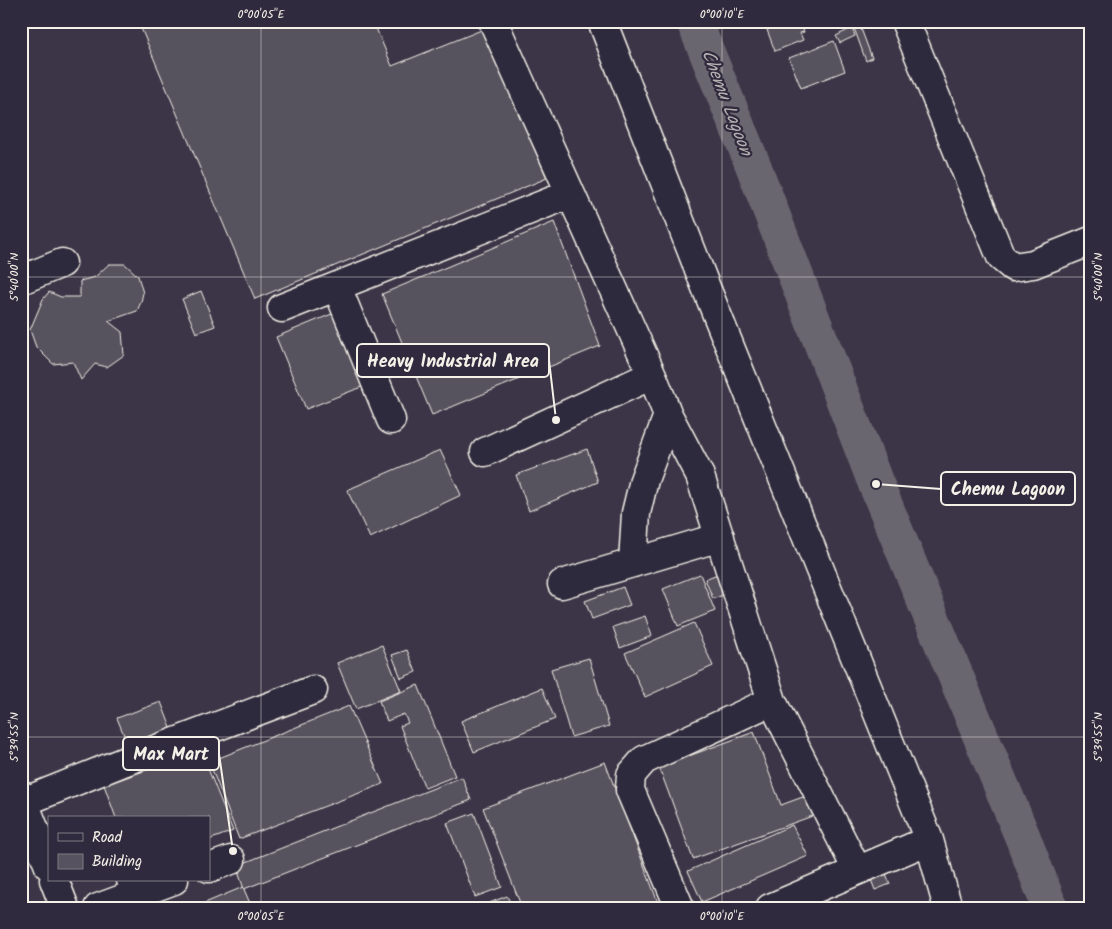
<svg xmlns="http://www.w3.org/2000/svg" width="1112" height="929" viewBox="0 0 1112 929" font-family="Kalam,sans-serif">
<rect width="100%" height="100%" fill="#2f2a3d"/>
<filter id="ink" filterUnits="userSpaceOnUse"><feTurbulence type="fractalNoise" baseFrequency=".02" numOctaves="2"/><feDisplacementMap in="SourceGraphic" scale="10" xChannelSelector="R" yChannelSelector="G"/><feConvolveMatrix kernelMatrix="1 2 1 2 8 2 1 2 1" color-interpolation-filters="sRGB"/></filter>
<g filter="url(#ink)">
<path fill="#3b3647" fill-rule="evenodd" d="M21,21H1091V908H21ZM49,818H209V880H49Z"/>
<g fill="none" stroke-linecap="round" stroke-linejoin="round">
<path stroke="#6a6670" stroke-width="36" d="M694,21L753,165L876,484L1023,838L1050,908"/>
</g>
<path fill="#56525f" stroke="#f4f1e8" d="M138,21H373L392,66L484,29L547,178L255,299Z
M771,21H800L804,32L800,33L803,40L775,51L767,30L773,27Z
M860,26L872,58L866,61L854,28Z
M852,28L855,36L840,43L836,36Z
M834,41L845,71L801,88L789,58Z
M554,222L600,346L432,415L382,294Z
M109,264H125L138,276L143,293L141,302L137,311L108,321L122,332L124,355L107,367L95,364L81,380L73,362L53,364L36,347L30,330L43,299L49,292L61,297H80V281L95,277Z
M201,291L215,326L196,333L182,299Z
M339,311L369,384L306,409L276,337Z
M587,449L598,482L529,511L516,475Z
M440,450L461,495L370,538L347,490Z
M720,573L728,593L713,599L705,579Z
M700,574L715,611L678,626L663,589Z
M623,587L630,605L592,619L585,601Z
M645,616L652,636L620,648L613,627Z
M694,623L713,666L645,697L625,653Z
M382,645L401,691L356,709L337,663Z
M407,650L416,672L401,678L392,655Z
M589,658L609,726L571,737L551,669Z
M418,685L455,776L425,788L400,726L408,723L404,714L387,721L379,701Z
M542,688L555,719L474,752L461,721Z
M161,702L171,728L128,745L117,718Z
M349,706L383,784L239,839L209,762Z
M754,732L781,805L811,794L818,814L693,859L659,767Z
M201,751L233,831L209,840V818H116L104,785Z
M605,762L660,908H522L483,808Z
M462,777L471,800L244,889L236,866Z
M474,813L502,887L475,897L447,823Z
M792,825L808,856L702,902L688,871Z
M883,866L890,884L875,890L868,872Z
M243,887L252,908H193Z
M507,896L513,908H482V906Z"/>
<g fill="none" stroke-linecap="round" stroke-linejoin="round">
<g stroke="#f4f1e8" stroke-width="31">
<path id="minor" d="M493,21L652,375L668,415L700,476L772,701
M602,21L705,285L929,840L948,908
M905,21L1001,257L1013,267L1033,264L1091,241
M21,280L62,263
M337,287L391,420
M282,308L570,194
M485,452L652,375
M633,563L636,513L644,480L668,415
M562,584L720,537
M21,795L49,866
M21,803L123,762L313,690
M209,868L231,860
M54,880L65,908
M136,894L174,880
M98,908L136,894L131,880
M680,908L630,790L631,775L644,760L772,701L857,870
M770,908L929,840"/>
</g>
<use href="#minor" stroke="#2f2a3d" stroke-width="28"/>
</g>
</g>
<path fill="none" stroke="#f4f1e8" stroke-width="1" stroke-opacity="0.45" d="M261,21V908M722,21V908M21,277H1091M21,737H1091"/>
<g text-anchor="middle" dominant-baseline="central" stroke-width="4.5" stroke-linejoin="round" paint-order="stroke">
<g font-size="18" font-style="italic" fill="#b6b2b2" stroke="#2f2a3d">
<text transform="translate(726 103) rotate(69)">Chemu Lagoon</text>
</g>
</g>
<path fill="none" stroke="#f4f1e8" stroke-width="2" d="M556 420L549 360M876 484L941 489M233 851L219 754"/>
<g fill="#f4f1e8" stroke="#2f2a3d" stroke-width="2">
<circle cx="556" cy="420" r="5"/>
<circle cx="876" cy="484" r="5"/>
<circle cx="233" cy="851" r="5"/>
</g>
<g fill="#2f2a3d" stroke="#f4f1e8" stroke-width="2">
<rect x="357" y="344" width="192" height="33" rx="5"/>
<rect x="941" y="472" width="134" height="33" rx="5"/>
<rect x="123" y="737" width="96" height="33" rx="5"/>
</g>
<g font-size="18" text-anchor="middle" font-weight="bold" fill="#f4f1e8">
<text x="453" y="367">Heavy Industrial Area</text>
<text x="1008" y="495">Chemu Lagoon</text>
<text x="171" y="760">Max Mart</text>
</g>
<rect width="1112" height="929" fill="none" stroke="#2f2a3d" stroke-width="55"/>
<rect x="48" y="816" width="162" height="65" fill="#2f2a3d" stroke="#7e7a81"/>
<rect x="58" y="833" width="25" height="8" fill="#2f2a3d" stroke="#7e7a81"/>
<text x="92" y="842" font-size="15" fill="#f4f1e8">Road</text>
<rect x="58" y="854" width="25" height="15" fill="#56525f" stroke="#7e7a81"/>
<text x="92" y="866" font-size="15" fill="#f4f1e8">Building</text>
<rect x="28" y="28" width="1056" height="874" fill="none" stroke="#f4f1e8" stroke-width="2"/>
<g font-size="12" text-anchor="middle" fill="#f4f1e8">
<text x="261" y="18">0°00'05"E</text>
<text x="722" y="18">0°00'10"E</text>
<text transform="translate(14 277) rotate(-90)" y="4">5°40'00"N</text>
<text transform="translate(1098 277) rotate(-90)" y="4">5°40'00"N</text>
<text transform="translate(14 737) rotate(-90)" y="4">5°39'55"N</text>
<text transform="translate(1098 737) rotate(-90)" y="4">5°39'55"N</text>
<text x="261" y="920">0°00'05"E</text>
<text x="722" y="920">0°00'10"E</text>
</g>
</svg>
